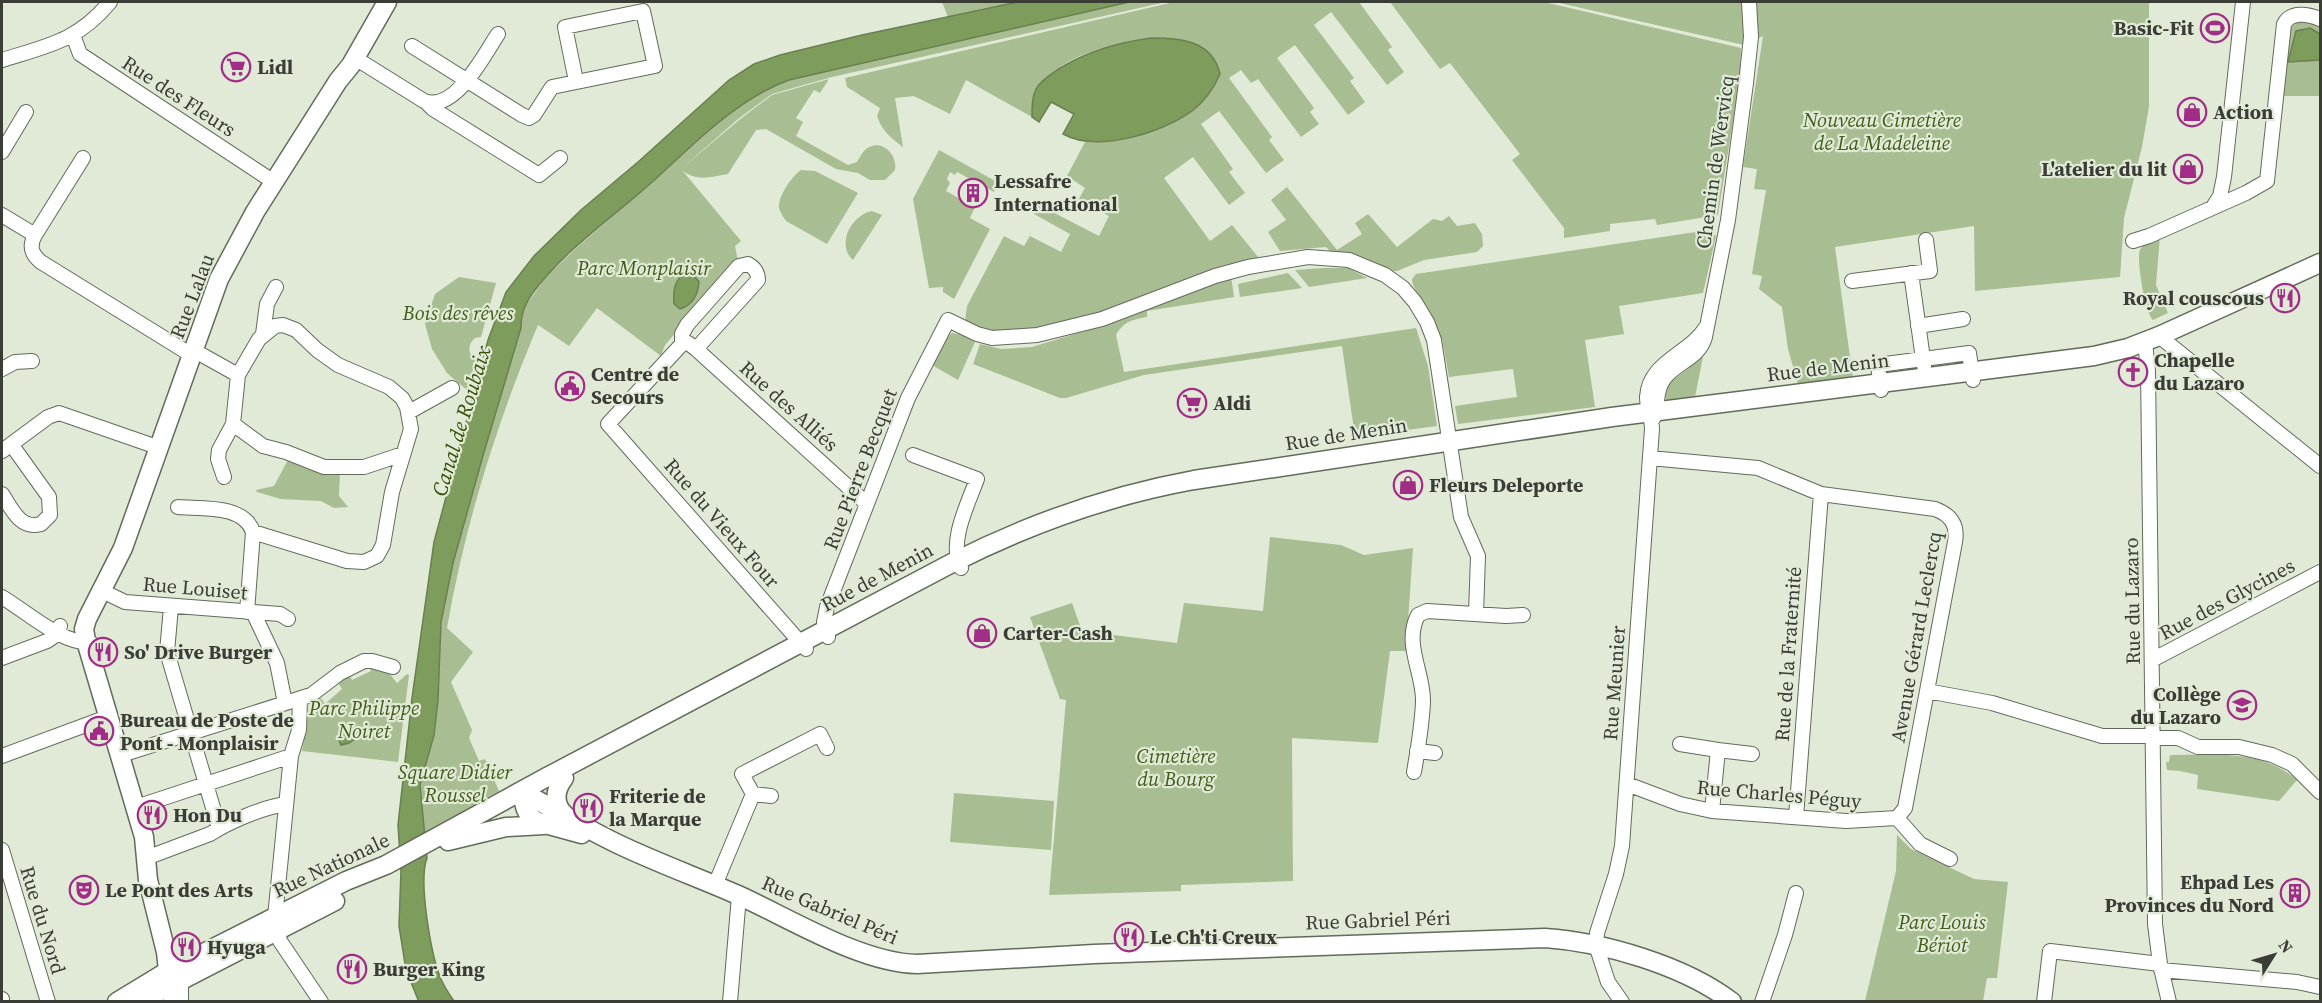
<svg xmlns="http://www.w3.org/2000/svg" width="2322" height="1003" viewBox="0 0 2322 1003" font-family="'Source Serif 4',serif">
<rect width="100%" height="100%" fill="#e0ead6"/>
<path fill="#a8bd91" d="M942,2H1017L948,17Z
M1129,2H1166L832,77L772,94L738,119L681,169L739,120L772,95L829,79L820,93L814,90L796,118L803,122L796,136L848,165L857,162C859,158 862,153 865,150C879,137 898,153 895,170L885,180H870L858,173L836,169L766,129L756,130L728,174C709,177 697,182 682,170L741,241L735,246L738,261L665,345L661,356L597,308L569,346L538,325C497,422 465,524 447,628L473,652L451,682L472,730L469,738L479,761L485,759L499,791L484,799L485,804L425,836L420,784L434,735L438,700L441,622L453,563L502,388L521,328V312L546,277L574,250L735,109L757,94L789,80Z
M1174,2H1359L1392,47L1388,50L1404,72L1387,85L1331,12L1314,25L1354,78L1350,81L1365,102L1348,115L1295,45L1277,58L1314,108L1310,112L1319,124L1301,137L1258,79L1251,83L1241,70L1229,78L1272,137L1269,140L1284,160L1266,173L1219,111L1201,124L1233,169L1229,172L1245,193L1229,205L1193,157L1164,178L1210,241L1232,225L1259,258L1218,267L1104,311L1059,326L1015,332L992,331L965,322L967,306L1004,236L1024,246L1030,236L1061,252L1070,234L1034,214L1039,205L1099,236L1109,216L1079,199L1085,188L1067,176L1085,142L1115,139L1202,101L1215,84L1164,38C1122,39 1052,54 1034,98C1032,103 1032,111 1032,117L966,80L950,114L914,96L895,98L903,147C891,138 882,131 877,116L880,108L847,87L845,78Z
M1390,2H1544L1741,48L1740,77L1718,215L1657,225L1655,219L1610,224V231L1564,238V228L1512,160L1520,154L1450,63L1440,69Z
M1555,2H2149V106L2142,147L2124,218L2120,277L1975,291L1974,226L1835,247L1853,379L1805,386L1798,384L1788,349L1782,307L1759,289L1762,276L1752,274L1766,190L1754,189L1757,169L1743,167L1763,36L1744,45Z
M2301,20L2318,23L2320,26V96H2283L2288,30Z
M939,150L999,183L994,192L957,172L955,175L950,172L947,179L950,183L946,191L975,207L970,218L990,229L954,299L943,292V287L929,288L913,199Z
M801,170L815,171L858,193L827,244L786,221C783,217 780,212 779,208C778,196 792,176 801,170Z
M1287,187L1337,250L1362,234L1355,223L1368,214L1397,247L1433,219L1442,221L1449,216L1457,226L1475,223L1482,234L1483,246L1477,252L1424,260L1397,271H1391L1365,258L1347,253L1330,251L1326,247L1280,251L1268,232L1286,220L1271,200Z
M872,211L882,215L853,260C836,245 851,215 872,211Z
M1709,230L1716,236L1703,293L1619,306L1624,334L1585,340L1595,407L1458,424L1455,406L1517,397L1513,369L1449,377L1442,339L1413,285L1412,279L1416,274Z
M2160,236L2156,285L2168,313L2153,320C2145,312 2136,259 2140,250C2144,242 2153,240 2160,236Z
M1323,268H1348L1367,278L1309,287L1295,270Z
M1288,273L1302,288L1240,297L1238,284Z
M1231,276L1234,297L1147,311V317C1132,320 1124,321 1116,335L1124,372L1416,328L1428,366L1437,426L1355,437L1342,346L1144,375L1066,398H1060L973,364L980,344L1001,349L1032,347L1114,322L1195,287Z
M459,277L496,283L481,337L475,338C467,345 468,353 475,360L468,391L447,373L432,349L425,324L435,294Z
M952,333L963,335L975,342L958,380L932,365L948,336Z
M1703,357L1695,397L1669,402L1666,399L1665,388L1668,384Z
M290,456L340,470L339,496L348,507L334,508L321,501L281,499L257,492L256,490L274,486Z
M1270,537L1341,545L1364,555L1413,548L1406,651H1390L1378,743L1292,738L1293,881L1181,885V891L1049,895L1066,700L1060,699L1030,617L1072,603L1082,631L1177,643L1184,603L1263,611Z
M369,665L389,673L397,683L407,674L409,675L398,762L302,751L309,708L321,698L325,704L342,689L338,683L349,674L352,680L371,671Z
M2170,755C2214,755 2262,749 2297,780L2279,801L2197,789L2198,775L2180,771L2167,770L2166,762H2169Z
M954,793L1054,801L1051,850L950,842Z
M1897,835L1911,849L1974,879L2008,882L1997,978H1987L1983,1001H1865L1896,871Z"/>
<path fill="#7e9c5b" stroke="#698050" stroke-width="1.5" d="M1018,2H1129L789,80C733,100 687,152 643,190C606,222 561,254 532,294C524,306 521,314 521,328L484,452L453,563L441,622L438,700L434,735L420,785L427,858C418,881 431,953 440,977C444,986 449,994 454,1001L419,1002L406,970L399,926L401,871L398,825L412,698L434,542L488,340L506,292L534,256L581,210L638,162L729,80L754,64L780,55L862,35Z
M2310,28L2320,34V60L2288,62L2296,31Z
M1151,38C1180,38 1212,40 1220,74C1214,88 1204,102 1192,111C1162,133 1097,153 1063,134L1074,114L1051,102L1039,122L1032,117C1032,107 1032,97 1036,89C1040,81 1050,75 1057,70C1087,51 1116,43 1151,38Z
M687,271L693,274L699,282C698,294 693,305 680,309L674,304C673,290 674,280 687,271Z
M356,727L360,729L361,735L349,743L341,745L338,738Z"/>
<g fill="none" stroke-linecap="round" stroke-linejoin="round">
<g stroke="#626b5a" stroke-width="16">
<path id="minor" d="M73,35L80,54L274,182
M412,46L522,115L529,118L534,115L552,87L655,66L643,11L565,27L576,81
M355,58L424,101C455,113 484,55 498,34
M2,60C47,46 78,41 110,2
M427,103L433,109L539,175L560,158
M2,152L26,112
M2213,207L2220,196L2224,177L2243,2
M2,215L35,235C29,246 31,254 41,262L193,356
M35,235L83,158
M2133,241L2149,236L2246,193L2267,181L2284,24C2291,11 2308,14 2320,19
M1911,273L1924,366
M1852,281L1930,271L1926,240
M1918,326L1963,319
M263,334L267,304L276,287
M2159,336L2320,466
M2145,342L2148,371L2155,924L2160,964L2169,1002
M682,344L608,424L806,649
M682,344L688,343L696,349L867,504
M682,344V334L687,325L739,266L748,264C755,268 758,272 758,280L696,349
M195,351L238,375
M2,369L15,362L32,361
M1881,390L1878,365L1969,353L1973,380
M409,412L452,388
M1653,419C1659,406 1655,394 1662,382C1672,363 1699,360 1705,337L1728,220L1746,83L1751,37L1749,2
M233,424L263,446L286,452L324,467H364L403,454
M2,451L48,417L59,413L160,448
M913,455L977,479C968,504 948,542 961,568
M1650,458L1758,468L1821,494L1935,509C1951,515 1958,525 1955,542L1905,808L1897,818
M224,477L218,459L219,450L233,424L238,375L259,339L275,326L283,325L296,330L317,350L338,365L389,387L402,398L407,407L411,429L392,492L383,545L377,556L364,562L347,561L253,532
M2,494C12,509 20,530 41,524L50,515L49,497L11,444
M178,507C201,509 244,504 253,532L247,612
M100,590L125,602L280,614L288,619
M2,597C27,612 60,643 91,643
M171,607L167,652L219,828
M253,612L277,663L285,703
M828,637L824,622L827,607L908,398L948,320L977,334L992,338L1037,335L1102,319L1215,276L1248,267L1308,257L1349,260L1385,275L1403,288L1415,302L1427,322L1434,340L1461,517L1478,556L1476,614
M2,658L47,641L53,637L60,626
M2152,660L2320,572
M1927,691L1992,703L2102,736H2153
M300,699L299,730L291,756L275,917L280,941L321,1002
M2153,738H2178L2198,747H2239L2272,755L2292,764L2320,792
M1680,744L1718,750
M1417,751L1435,753
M121,755L311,695L340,673L364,661H372L393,667
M2,756L110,716
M1414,772C1418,749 1422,725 1423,702C1424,673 1403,644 1418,615L1427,611L1506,616L1523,615
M1627,784L1680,804L1712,811L1846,821L1897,818
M753,794L742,774L820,734L827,748
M136,807L291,756
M1712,811L1718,750L1752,754
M1796,817L1821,494
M1897,818L1920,844L1950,859
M2,850L48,1002
M146,858L210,834C229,822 263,807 286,804
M715,885L753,794L771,796
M2161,970L2297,982L2320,987
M169,985L171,1002
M2,999V1002
M181,1002V980
M730,1002L739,896
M1622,1002L1608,982L1596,945L1597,933L1616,874L1622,846L1652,429C1652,418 1647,409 1647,397C1649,361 1690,354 1706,327
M1762,1002L1785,935L1796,893
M2044,1002L2050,951L2160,964"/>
</g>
<g stroke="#626b5a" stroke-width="21">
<path id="major" d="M564,778C554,791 553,805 566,816
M523,792C555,810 586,829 620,845C658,863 699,878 738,895C789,918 861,963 917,964L1094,954L1545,938C1604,942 1685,966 1732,1002
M523,792C524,806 525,815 538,822L582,834
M448,841L506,827L544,825
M169,980L166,952L148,880L144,837L86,641L84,629L87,619L123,548L219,279L255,212L338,81L351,65L387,2
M117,1002L168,971L346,881L386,865L547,777L952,563C1027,525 1111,495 1194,480L1612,417L2094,356L2128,348L2159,336L2320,263
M139,1002L335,901"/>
</g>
<use href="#minor" stroke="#fff" stroke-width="14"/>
<use href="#major" stroke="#fff" stroke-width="18"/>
</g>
<defs>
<g id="stadium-ring" transform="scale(1.5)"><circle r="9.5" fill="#e0ead6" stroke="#a22d87" stroke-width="1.5"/><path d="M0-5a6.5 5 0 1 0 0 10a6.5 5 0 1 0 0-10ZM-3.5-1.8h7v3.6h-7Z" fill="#a22d87"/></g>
<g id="supermarket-ring" transform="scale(1.5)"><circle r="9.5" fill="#e0ead6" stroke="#a22d87" stroke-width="1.5"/><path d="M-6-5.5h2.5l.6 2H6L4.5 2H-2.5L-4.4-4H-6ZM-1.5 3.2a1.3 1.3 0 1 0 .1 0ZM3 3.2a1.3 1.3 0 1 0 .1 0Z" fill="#a22d87"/></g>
<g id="shop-ring" transform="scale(1.5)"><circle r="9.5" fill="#e0ead6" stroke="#a22d87" stroke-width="1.5"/><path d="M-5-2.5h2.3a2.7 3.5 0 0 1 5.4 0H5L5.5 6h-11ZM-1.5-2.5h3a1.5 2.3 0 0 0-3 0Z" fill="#a22d87"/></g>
<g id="building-ring" transform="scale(1.5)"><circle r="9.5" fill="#e0ead6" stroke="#a22d87" stroke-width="1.5"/><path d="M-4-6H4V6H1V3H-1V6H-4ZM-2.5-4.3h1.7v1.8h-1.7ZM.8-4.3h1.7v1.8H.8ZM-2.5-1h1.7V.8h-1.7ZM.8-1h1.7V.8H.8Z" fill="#a22d87"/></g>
<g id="restaurant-ring" transform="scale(1.5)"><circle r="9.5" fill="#e0ead6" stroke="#a22d87" stroke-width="1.5"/><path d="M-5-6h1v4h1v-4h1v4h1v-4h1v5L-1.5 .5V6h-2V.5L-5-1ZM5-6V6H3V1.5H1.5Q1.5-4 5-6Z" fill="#a22d87"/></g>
<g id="church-ring" transform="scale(1.5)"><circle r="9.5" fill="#e0ead6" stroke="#a22d87" stroke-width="1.5"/><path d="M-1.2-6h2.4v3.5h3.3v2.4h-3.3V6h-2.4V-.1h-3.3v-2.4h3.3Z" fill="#a22d87"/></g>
<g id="civic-ring" transform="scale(1.5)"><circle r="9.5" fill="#e0ead6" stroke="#a22d87" stroke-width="1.5"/><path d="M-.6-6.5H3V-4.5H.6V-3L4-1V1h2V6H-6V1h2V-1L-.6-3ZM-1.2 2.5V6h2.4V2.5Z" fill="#a22d87"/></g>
<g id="school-ring" transform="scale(1.5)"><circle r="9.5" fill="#e0ead6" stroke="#a22d87" stroke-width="1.5"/><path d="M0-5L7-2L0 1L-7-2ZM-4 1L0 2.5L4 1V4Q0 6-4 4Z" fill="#a22d87"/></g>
<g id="theatre-ring" transform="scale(1.5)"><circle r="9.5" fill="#e0ead6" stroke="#a22d87" stroke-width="1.5"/><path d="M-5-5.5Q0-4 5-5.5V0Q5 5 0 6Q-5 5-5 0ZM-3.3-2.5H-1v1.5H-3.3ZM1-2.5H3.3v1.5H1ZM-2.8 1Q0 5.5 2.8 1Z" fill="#a22d87"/></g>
</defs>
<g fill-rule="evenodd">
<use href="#stadium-ring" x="2215" y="28"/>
<use href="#supermarket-ring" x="236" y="67"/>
<use href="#shop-ring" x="2192" y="112"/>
<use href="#shop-ring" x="2188" y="169"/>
<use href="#building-ring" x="973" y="193"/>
<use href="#restaurant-ring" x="2285" y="298"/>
<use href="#church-ring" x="2133" y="372"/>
<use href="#civic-ring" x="570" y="386"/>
<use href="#supermarket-ring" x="1192" y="403"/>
<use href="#shop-ring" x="1408" y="485"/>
<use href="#shop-ring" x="982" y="633"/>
<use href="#restaurant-ring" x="103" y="652"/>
<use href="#school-ring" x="2242" y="705"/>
<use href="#civic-ring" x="99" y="731"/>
<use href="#restaurant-ring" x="588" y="808"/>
<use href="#restaurant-ring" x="152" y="815"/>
<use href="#theatre-ring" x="84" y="890"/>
<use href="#building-ring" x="2295" y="893"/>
<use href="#restaurant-ring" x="1129" y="937"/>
<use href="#restaurant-ring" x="186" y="947"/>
<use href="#restaurant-ring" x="352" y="969"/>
</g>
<g text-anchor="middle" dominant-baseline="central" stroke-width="4.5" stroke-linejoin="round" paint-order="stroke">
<g font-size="20" font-weight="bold" fill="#393d36" stroke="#e0ead6" text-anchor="start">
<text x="2194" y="28" text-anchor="end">Basic-Fit</text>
<text x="257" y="67">Lidl</text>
<text x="2213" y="112">Action</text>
<text x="2167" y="169" text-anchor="end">L'atelier du lit</text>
<text x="994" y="181">Lessafre<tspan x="994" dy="23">International</tspan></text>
<text x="2264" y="298" text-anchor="end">Royal couscous</text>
<text x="2154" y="360">Chapelle<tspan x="2154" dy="23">du Lazaro</tspan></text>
<text x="591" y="374">Centre de<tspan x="591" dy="23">Secours</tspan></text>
<text x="1213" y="403">Aldi</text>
<text x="1429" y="485">Fleurs Deleporte</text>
<text x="1003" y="633">Carter-Cash</text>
<text x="124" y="652">So' Drive Burger</text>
<text x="2221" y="694" text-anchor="end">Collège<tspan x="2221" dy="23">du Lazaro</tspan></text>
<text x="120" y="720">Bureau de Poste de<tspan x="120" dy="23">Pont - Monplaisir</tspan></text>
<text x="609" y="796">Friterie de<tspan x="609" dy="23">la Marque</tspan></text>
<text x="173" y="815">Hon Du</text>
<text x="2274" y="882" text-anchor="end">Ehpad Les<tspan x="2274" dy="23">Provinces du Nord</tspan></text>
<text x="105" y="890">Le Pont des Arts</text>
<text x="1150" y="937">Le Ch'ti Creux</text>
<text x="207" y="947">Hyuga</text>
<text x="373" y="969">Burger King</text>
</g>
<g font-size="20" fill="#393d36" stroke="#e0ead6">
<text transform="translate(179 96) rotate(33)">Rue des Fleurs</text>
<text transform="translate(1715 162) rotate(-82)">Chemin de Wervicq</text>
<text transform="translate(192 296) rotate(-69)">Rue Lalau</text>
<text transform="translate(1828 367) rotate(-7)">Rue de Menin</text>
<text transform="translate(789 406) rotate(42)">Rue des Alliés</text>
<text transform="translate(1346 434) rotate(-9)">Rue de Menin</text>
<text transform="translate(860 469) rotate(-69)">Rue Pierre Becquet</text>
<text transform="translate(722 523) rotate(49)">Rue du Vieux Four</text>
<text transform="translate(877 577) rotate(-28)">Rue de Menin</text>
<text transform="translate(195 588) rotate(5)">Rue Louiset</text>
<text transform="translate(2227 599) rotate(-28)">Rue des Glycines</text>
<text transform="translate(2132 601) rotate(-91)">Rue du Lazaro</text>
<text transform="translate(1916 637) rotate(-80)">Avenue Gérard Leclercq</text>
<text transform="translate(1788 654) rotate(-86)">Rue de la Fraternité</text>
<text transform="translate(1614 683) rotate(-86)">Rue Meunier</text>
<text transform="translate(1779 794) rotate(5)">Rue Charles Péguy</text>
<text transform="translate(331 865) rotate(-25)">Rue Nationale</text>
<text transform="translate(830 910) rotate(23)">Rue Gabriel Péri</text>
<text transform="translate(43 920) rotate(73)">Rue du Nord</text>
<text transform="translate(1378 920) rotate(-2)">Rue Gabriel Péri</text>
</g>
<g font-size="20" font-style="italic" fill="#425e19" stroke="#e0ead6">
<text x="1882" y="120">Nouveau Cimetière<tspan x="1882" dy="23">de La Madeleine</tspan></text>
<text x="644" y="268">Parc Monplaisir</text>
<text x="458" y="313">Bois des rêves</text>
<text x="364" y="708">Parc Philippe<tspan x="364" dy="23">Noiret</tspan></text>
<text x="1176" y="756">Cimetière<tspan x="1176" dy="23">du Bourg</tspan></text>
<text x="455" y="772">Square Didier<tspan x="455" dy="23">Roussel</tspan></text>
<text x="1942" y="922">Parc Louis<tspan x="1942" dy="23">Bériot</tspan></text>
</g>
<g font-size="21" font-style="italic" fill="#355006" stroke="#e0ead6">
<text transform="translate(461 421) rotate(-73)">Canal de Roubaix</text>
</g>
</g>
<rect width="2322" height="1003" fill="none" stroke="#393d36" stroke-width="6"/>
<g transform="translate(2274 955) rotate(53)" stroke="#e0ead6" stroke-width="4.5" paint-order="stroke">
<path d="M0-4.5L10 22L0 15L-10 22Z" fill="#393d36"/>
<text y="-9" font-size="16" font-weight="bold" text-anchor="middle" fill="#393d36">N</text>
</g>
</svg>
